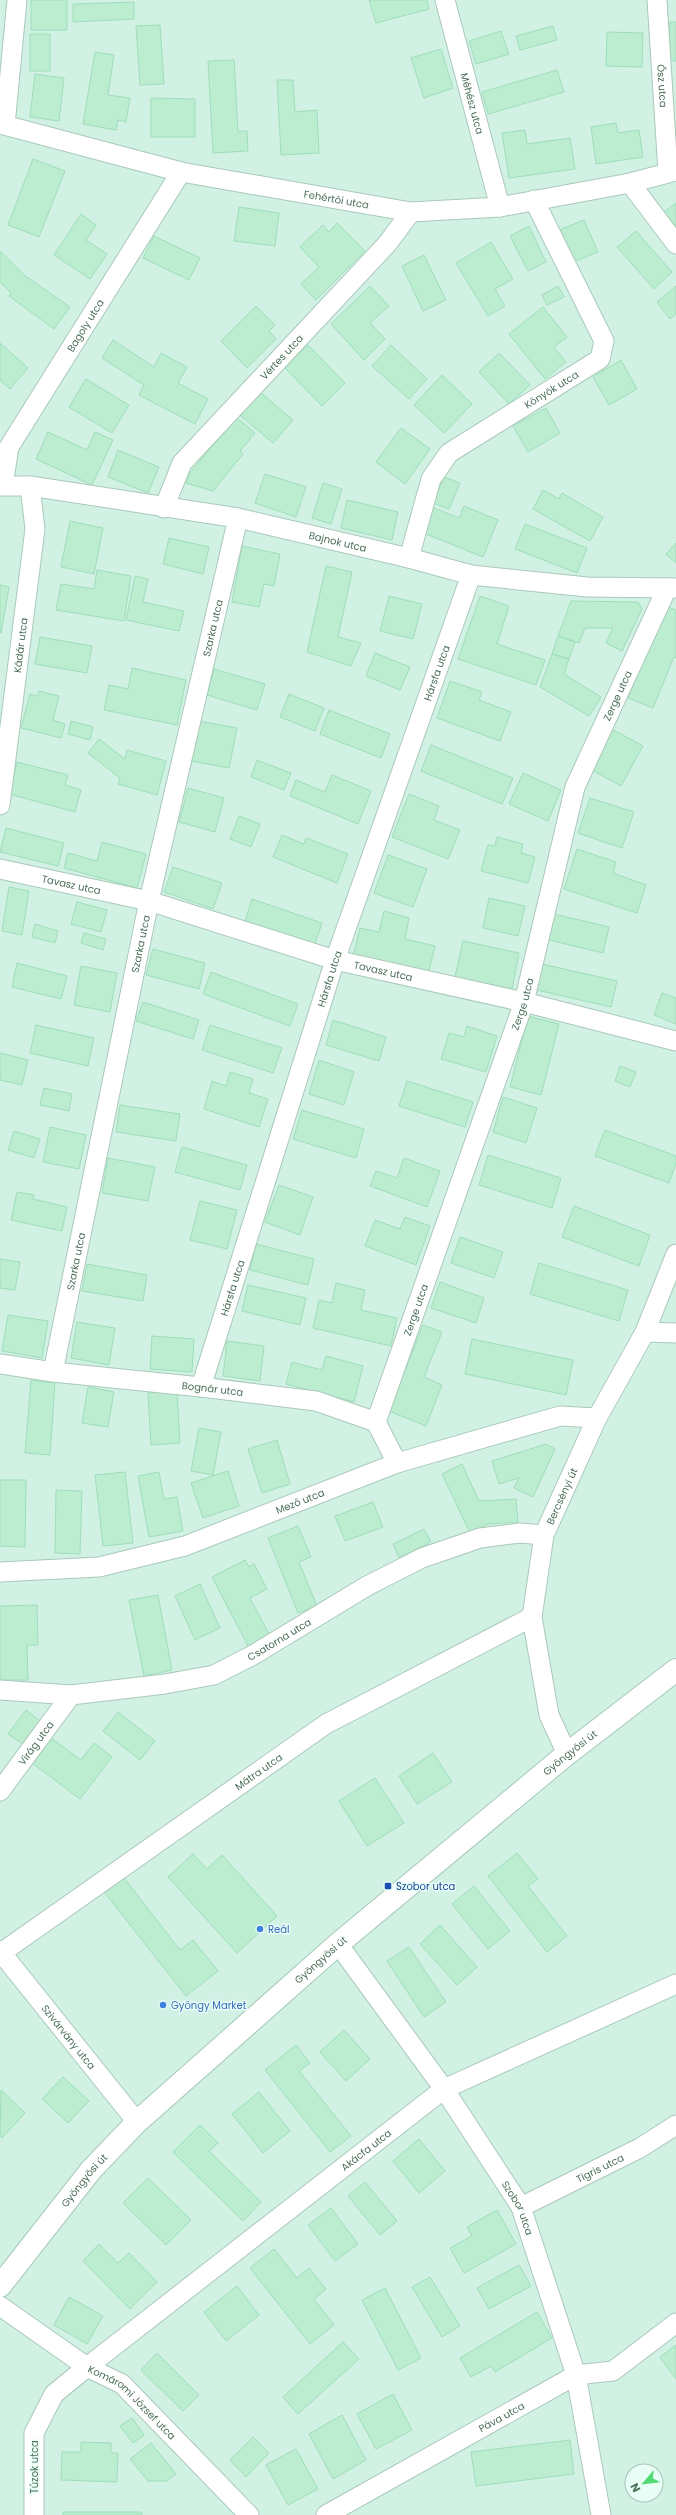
<svg xmlns="http://www.w3.org/2000/svg" width="676" height="2515" viewBox="0 0 676 2515" font-family="Poppins,sans-serif">
<rect width="100%" height="100%" fill="#e2faf2"/>
<path fill="#d1f1e4" fill-rule="evenodd" d="M0,0H676V2515H0ZM632,2471H656V2495H632Z"/>
<path fill="#bcedd1" stroke="#9edeb9" d="M31,0H67V30H31Z
M369,0H427L429,9L376,23Z
M134,2V19L73,22V4Z
M670,22H676V61H669Z
M160,25L164,84L140,85L136,26Z
M553,26L557,40L520,50L516,36Z
M501,31L509,54L476,64L469,41Z
M607,32L643,33L642,67L606,66Z
M30,34H50V71H30Z
M441,49L453,88L424,98L411,58Z
M95,52L114,55L108,95L130,98L126,122L118,120L116,130L83,124Z
M234,60L238,131H247L248,151L213,153L208,61Z
M557,70L564,92L488,114L482,92Z
M35,74L64,78L59,121L30,117Z
M277,80H293L295,112L317,110L319,153L281,155Z
M151,98L195,99V137H151Z
M616,123L618,133L639,130L643,157L596,164L591,127Z
M525,130L527,144L570,138L575,169L509,178L502,133Z
M33,159L65,171L39,237L8,225Z
M676,203V236L660,215Z
M239,207L279,213L275,246L234,241Z
M81,214L96,225L86,240L107,254L90,279L54,255Z
M584,220L598,252L571,263L557,231Z
M337,223L365,251L316,300L301,284L319,267L300,247L323,225L329,232Z
M529,226L546,262L528,271L510,236Z
M636,231L672,272L654,289L617,247Z
M154,236L200,258L189,280L143,258Z
M491,242L513,279L495,289L505,306L488,316L456,263Z
M0,251L24,275L70,307L54,329L9,296L11,293L0,282Z
M424,255L446,300L423,311L402,266Z
M370,286L389,306L370,323L385,339L364,360L331,324Z
M558,286L564,297L547,305L542,295Z
M676,286V314L670,319L657,302Z
M256,306L275,325L269,331L276,339L247,368L221,341Z
M543,307L567,337L554,347L566,362L545,379L509,334Z
M113,340L154,367L161,353L187,367L178,383L208,399L195,424L139,395L144,385L102,358Z
M0,343L28,368L10,389L0,380Z
M308,345L345,383L322,406L284,367Z
M391,345L427,379L409,399L372,366Z
M499,353L530,385L509,404L479,372Z
M621,360L637,389L609,405L593,377Z
M442,375L472,404L444,433L414,405Z
M86,379L129,405L112,433L69,407Z
M260,392L293,420L273,443L240,415Z
M546,408L560,433L528,452L513,426Z
M236,417L255,433L240,451L243,454L213,491L186,483L190,473Z
M401,428L430,449L405,484L376,462Z
M48,432L87,450L95,432L113,440L92,485L36,459Z
M118,450L159,467L148,493L108,477Z
M265,474L306,487L296,517L255,503Z
M444,477L460,483L449,509L433,503Z
M323,483L342,489L331,524L312,518Z
M543,490L559,499L562,493L603,517L590,541L533,509Z
M347,500L398,512L392,540L341,528Z
M464,506L498,520L483,557L421,532L431,507L459,518Z
M70,521L103,528L94,574L61,567Z
M525,524L587,548L577,573L515,549Z
M169,538L209,547L203,574L163,564Z
M676,543V563L666,554Z
M242,546L280,554L274,586L264,584L259,607L232,602Z
M326,566L352,572L338,637L361,643L351,666L307,652Z
M97,570L131,576L124,621L56,610L61,584L94,589Z
M135,576L148,579L143,602L184,611L179,631L126,620Z
M0,585L9,587L1,633H0Z
M389,596L422,604L413,639L380,631Z
M480,596L509,606L497,644L545,660L536,685L458,659Z
M571,601L638,602L642,609L622,651L606,643L613,628H585L579,643L558,636Z
M666,606L676,610V658L674,657L653,708L628,698Z
M558,636L575,642L569,659L552,654Z
M40,637L92,646L87,673L35,664Z
M375,653L410,667L400,690L366,676Z
M552,654L569,659L564,674L601,697L589,716L540,687Z
M132,668L186,680L177,725L104,710L109,685L128,689Z
M214,669L265,684L257,710L207,695Z
M450,681L482,692L479,700L511,712L500,741L437,718Z
M39,691L59,696L53,720L65,724L61,738L21,728L30,694L38,696Z
M289,694L324,708L315,731L280,717Z
M329,710L390,734L381,758L320,734Z
M71,721L93,727L90,740L68,734Z
M199,721L237,728L229,768L191,761Z
M612,729L643,746L621,786L590,769Z
M99,739L125,759L127,750L166,761L157,795L118,784L120,778L88,753Z
M431,745L513,778L502,804L421,771Z
M257,760L291,773L284,790L251,777Z
M17,762L68,775L65,785L81,790L75,812L9,794Z
M523,773L561,790L548,821L509,804Z
M332,775L371,791L358,824L290,796L296,780L325,792Z
M188,788L224,798L215,832L179,822Z
M409,794L439,806L434,820L460,830L448,859L392,837Z
M590,798L634,812L622,848L578,833Z
M239,816L260,824L251,847L230,839Z
M6,828L64,843L58,866L0,852Z
M282,835L304,844L306,838L348,854L337,883L273,857Z
M497,837L523,844L521,853L535,857L528,883L481,871L488,845L495,846Z
M102,842L146,854L137,888L64,868L68,853L97,861Z
M577,849L616,862L613,873L646,885L637,913L564,889Z
M388,855L427,869L413,907L374,893Z
M173,867L222,883L213,909L164,892Z
M9,887L29,891L22,935L2,931Z
M489,898L525,906L518,936L483,928Z
M252,899L322,923L315,944L245,921Z
M77,902L107,910L101,932L71,924Z
M384,911L409,918L405,939L435,946L428,975L353,956L360,928L379,932Z
M554,914L609,927L603,953L549,940Z
M35,924L58,931L55,943L32,937Z
M84,933L106,939L103,950L81,943Z
M463,941L519,953L512,989L455,977Z
M153,949L205,963L199,989L146,975Z
M17,963L67,976L61,999L12,987Z
M542,964L617,981L611,1007L537,990Z
M81,966L117,973L110,1012L74,1005Z
M211,972L298,1004L290,1026L203,994Z
M662,993L676,998V1024L654,1015Z
M143,1002L199,1020L193,1039L136,1021Z
M528,1016L559,1024L541,1095L510,1087Z
M333,1020L386,1037L379,1061L326,1045Z
M36,1025L94,1038L88,1066L30,1053Z
M210,1025L282,1048L273,1073L202,1050Z
M467,1026L497,1036L486,1072L441,1059L449,1033L464,1037Z
M0,1053L28,1060L22,1085L0,1080Z
M319,1060L354,1072L344,1105L309,1094Z
M620,1066L636,1072L630,1087L615,1081Z
M230,1072L253,1079L249,1093L268,1099L259,1127L204,1109L212,1081L226,1086Z
M407,1081L473,1102L465,1127L399,1106Z
M44,1088L72,1094L69,1111L40,1105Z
M503,1097L537,1108L526,1143L493,1132Z
M120,1105L180,1114L176,1141L116,1132Z
M302,1110L364,1129L356,1158L293,1139Z
M50,1127L86,1135L79,1169L43,1162Z
M605,1130L676,1156V1163L669,1183L595,1156Z
M14,1131L40,1139L34,1158L8,1150Z
M182,1147L247,1165L240,1190L175,1172Z
M488,1155L561,1178L552,1208L479,1185Z
M108,1158L155,1167L148,1201L102,1193Z
M404,1158L440,1171L427,1207L370,1186L376,1171L397,1178Z
M279,1185L313,1197L300,1235L265,1222Z
M17,1192L34,1195L33,1199L67,1207L62,1231L11,1220Z
M200,1201L237,1210L227,1249L190,1240Z
M574,1206L650,1235L639,1266L562,1237Z
M405,1217L430,1226L416,1265L365,1246L375,1220L400,1229Z
M460,1237L503,1252L494,1278L451,1263Z
M256,1244L314,1259L308,1285L250,1270Z
M0,1259L20,1262L15,1290L0,1288Z
M539,1263L628,1290L619,1321L530,1294Z
M87,1264L147,1275L143,1301L82,1291Z
M440,1282L484,1298L476,1323L431,1308Z
M336,1283L365,1290L361,1310L397,1318L391,1346L313,1328L319,1300L332,1303Z
M248,1285L306,1298L300,1325L242,1311Z
M8,1315L48,1321L42,1358L2,1351Z
M77,1322L115,1328L109,1365L71,1358Z
M423,1325L442,1332L424,1377L442,1385L426,1426L389,1411Z
M152,1336L194,1339L192,1372L150,1369Z
M472,1339L573,1360L566,1395L465,1374Z
M227,1341L264,1346L260,1381L223,1376Z
M326,1356L363,1366L354,1402L286,1384L292,1362L322,1370Z
M31,1380L55,1383L50,1455L25,1453Z
M88,1387L114,1392L108,1427L82,1423Z
M177,1391L180,1443L151,1445L148,1393Z
M199,1428L221,1432L213,1475L191,1471Z
M277,1440L290,1484L262,1493L248,1449Z
M546,1444L555,1449L533,1497L514,1488L519,1478L499,1484L492,1461Z
M462,1464L479,1501L516,1499L518,1522L488,1524L470,1533L442,1474Z
M228,1471L239,1506L203,1518L191,1483Z
M125,1472L133,1543L103,1546L95,1475Z
M159,1472L164,1499L177,1497L183,1531L149,1537L138,1476Z
M0,1480H26L25,1547L0,1546Z
M56,1490L82,1491L80,1554L55,1553Z
M373,1502L383,1527L345,1541L335,1516Z
M298,1526L311,1557L299,1562L317,1606L298,1613L268,1538Z
M424,1529L431,1542L399,1558L393,1544Z
M245,1560L249,1567L254,1564L267,1589L250,1598L269,1634L248,1646L212,1577Z
M200,1584L220,1628L195,1640L175,1596Z
M158,1595L172,1670L144,1676L129,1600Z
M37,1605L38,1645H27L28,1680H0V1606Z
M26,1710L45,1725L28,1748L8,1734Z
M118,1712L155,1741L140,1760L103,1731Z
M51,1738L81,1760L94,1743L112,1757L80,1799L32,1763Z
M433,1753L452,1782L417,1804L399,1776Z
M375,1778L404,1823L367,1846L339,1801Z
M517,1853L538,1879L528,1886L567,1936L547,1952L488,1876Z
M193,1854L207,1869L222,1855L277,1916L237,1953L168,1877Z
M117,1869L180,1950L193,1940L218,1971L186,1996L98,1884Z
M474,1886L510,1931L488,1949L452,1904Z
M440,1925L477,1967L457,1985L420,1944Z
M409,1947L446,2002L424,2017L387,1961Z
M344,2030L370,2059L346,2081L320,2052Z
M296,2045L310,2063L299,2071L351,2136L330,2152L265,2070Z
M63,2077L89,2101L68,2123L42,2099Z
M1,2090L25,2113L2,2138L0,2136Z
M259,2092L290,2131L263,2153L232,2114Z
M200,2125L218,2143L209,2151L261,2202L243,2221L173,2152Z
M419,2139L445,2171L419,2193L393,2161Z
M148,2178L191,2220L166,2245L123,2203Z
M365,2182L397,2221L380,2235L348,2196Z
M331,2208L358,2244L335,2261L308,2225Z
M497,2210L516,2244L464,2273L450,2248L472,2236L467,2227Z
M99,2244L118,2263L129,2253L157,2282L130,2309L83,2261Z
M274,2249L297,2278L309,2268L326,2289L314,2299L334,2325L310,2344L250,2268Z
M519,2265L531,2286L489,2309L477,2288Z
M430,2277L460,2326L442,2337L412,2287Z
M237,2286L259,2315L226,2341L204,2312Z
M385,2288L421,2358L398,2370L362,2300Z
M69,2297L103,2316L87,2344L54,2325Z
M537,2312L552,2338L495,2372L491,2366L471,2377L460,2358Z
M343,2342L359,2359L298,2414L283,2397Z
M676,2345V2379L660,2357Z
M157,2353L199,2395L183,2411L141,2370Z
M393,2394L412,2430L376,2449L357,2414Z
M342,2415L366,2460L333,2479L309,2434Z
M132,2418L144,2435L133,2443L120,2426Z
M253,2437L269,2453L246,2477L230,2460Z
M570,2440L574,2474L476,2486L471,2452Z
M81,2442L111,2443V2453H118L117,2482L61,2480L62,2452H81Z
M151,2443L176,2474L167,2481H148L130,2459Z
M296,2449L318,2489L288,2505L266,2465Z
M63,2512H142V2515H63Z"/>
<g fill="none" stroke-linecap="round" stroke-linejoin="round">
<g stroke="#aac9b9" stroke-width="21">
<g id="street">
<path id="s1" d="M445,0L500,207"/>
<path id="s2" d="M657,0L668,172"/>
<path id="s3" d="M0,124L181,172L411,212L500,207L630,183L676,171"/>
<path d="M5,125L17,0"/>
<path d="M630,183L676,244"/>
<path id="s4" d="M3,485L9,447L181,172"/>
<path id="s5" d="M0,486H30L238,518L409,558L471,575L587,587L676,588"/>
<path id="s6" d="M164,508L182,463L387,244L411,212"/>
<path id="s7" d="M409,558L431,479L449,453L600,359L604,341L534,200"/>
<path id="s8" d="M0,805L35,529L30,486"/>
<path id="s9" d="M0,869L149,901L335,960L524,1002L676,1041"/>
<path d="M645,1332L676,1333"/>
<path id="s10" d="M0,1364L53,1372L201,1387L316,1401L376,1422L397,1463"/>
<path id="s11" d="M53,1372L149,901L238,518"/>
<path id="s12" d="M201,1387L335,960L471,575"/>
<path id="s13" d="M376,1422L524,1002L575,787L667,588"/>
<path id="s14" d="M0,1572L99,1567L185,1546L397,1463L560,1416L597,1418"/>
<path id="s15" d="M0,1690L71,1695L165,1684L214,1675L253,1655L367,1586L422,1558L480,1538L520,1533L544,1535"/>
<path id="s16" d="M567,1754L549,1715L532,1617L544,1535L597,1418L645,1332L676,1254"/>
<path id="s17" d="M0,1791L71,1695"/>
<path id="s18" d="M338,1944L444,2089L521,2207L576,2375L601,2515"/>
<path id="s19" d="M0,1951L137,2122"/>
<path id="s20" d="M1,1953L326,1724L532,1617"/>
<path id="s21" d="M521,2207L640,2148L676,2125"/>
<path id="s22" d="M0,2306L87,2367L122,2384L249,2515"/>
<path id="s23" d="M34,2515V2433L54,2394L87,2367L444,2089L676,1984"/>
<path id="s24" d="M326,2515L576,2375L613,2371L676,2323"/>
</g>
</g>
<g stroke="#a5cab7" stroke-width="24">
<g id="secondary">
<path id="s25" d="M0,2286L91,2170L137,2122L338,1944L567,1754L676,1670"/>
</g>
</g>
<use href="#street" stroke="#fff" stroke-width="19"/>
<use href="#secondary" stroke="#fff" stroke-width="22"/>
</g>
<rect fill="#1a4fb4" stroke="#e8fdf6" stroke-width="1.5" x="384" y="1882" width="8" height="8" rx="2"/>
<g fill="#3f7fe0" stroke="#e8fdf6" stroke-width="1.5">
<circle cx="260" cy="1929" r="4"/>
<circle cx="163" cy="2005" r="4"/>
</g>
<g text-anchor="middle" dominant-baseline="central" stroke-width="3" stroke-linejoin="round" paint-order="stroke">
<g font-size="10" fill="#4b6f59" stroke="#e8fdf6">
<text stroke="none"><textPath href="#s2" startOffset="86">Ősz utca</textPath></text>
<text stroke="none"><textPath href="#s1" startOffset="107">Méhész utca</textPath></text>
<text stroke="none"><textPath href="#s3" startOffset="345">Fehértói utca</textPath></text>
<text stroke="none"><textPath href="#s4" startOffset="182">Bagoly utca</textPath></text>
<text stroke="none"><textPath href="#s6" startOffset="194">Vértes utca</textPath></text>
<text stroke="none"><textPath href="#s7" startOffset="234">Könyök utca</textPath></text>
<text stroke="none"><textPath href="#s5" startOffset="343">Bajnok utca</textPath></text>
<text stroke="none"><textPath href="#s11" startOffset="761">Szarka utca</textPath></text>
<text stroke="none"><textPath href="#s8" startOffset="161">Kádár utca</textPath></text>
<text stroke="none"><textPath href="#s12" startOffset="752">Hársfa utca</textPath></text>
<text stroke="none"><textPath href="#s13" startOffset="767">Zerge utca</textPath></text>
<text stroke="none"><textPath href="#s9" startOffset="73">Tavasz utca</textPath></text>
<text stroke="none"><textPath href="#s11" startOffset="437">Szarka utca</textPath></text>
<text stroke="none"><textPath href="#s9" startOffset="397">Tavasz utca</textPath></text>
<text stroke="none"><textPath href="#s12" startOffset="428">Hársfa utca</textPath></text>
<text stroke="none"><textPath href="#s13" startOffset="443">Zerge utca</textPath></text>
<text stroke="none"><textPath href="#s11" startOffset="113">Szarka utca</textPath></text>
<text stroke="none"><textPath href="#s12" startOffset="104">Hársfa utca</textPath></text>
<text stroke="none"><textPath href="#s13" startOffset="119">Zerge utca</textPath></text>
<text stroke="none"><textPath href="#s10" startOffset="214">Bognár utca</textPath></text>
<text stroke="none"><textPath href="#s16" startOffset="268">Bercsényi út</textPath></text>
<text stroke="none"><textPath href="#s14" startOffset="311">Mező utca</textPath></text>
<text stroke="none"><textPath href="#s15" startOffset="290">Csatorna utca</textPath></text>
<text stroke="none"><textPath href="#s17" startOffset="60">Virág utca</textPath></text>
<text stroke="none"><textPath href="#s25" startOffset="783">Gyöngyösi út</textPath></text>
<text stroke="none"><textPath href="#s20" startOffset="315">Mátra utca</textPath></text>
<text stroke="none"><textPath href="#s25" startOffset="459">Gyöngyösi út</textPath></text>
<text stroke="none"><textPath href="#s19" startOffset="110">Szivárvány utca</textPath></text>
<text stroke="none"><textPath href="#s23" startOffset="522">Akácfa utca</textPath></text>
<text stroke="none"><textPath href="#s21" startOffset="88">Tigris utca</textPath></text>
<text stroke="none"><textPath href="#s25" startOffset="135">Gyöngyösi út</textPath></text>
<text stroke="none"><textPath href="#s18" startOffset="320">Szobor utca</textPath></text>
<text stroke="none"><textPath href="#s22" startOffset="164">Komáromi József utca</textPath></text>
<text stroke="none"><textPath href="#s24" startOffset="201">Páva utca</textPath></text>
<text transform="translate(34 2467) rotate(-90)">Túzok utca</text>
</g>
<g font-size="10" fill="#164399" stroke="#e8fdf6" text-anchor="start">
<text x="396" y="1886">Szobor utca</text>
</g>
<g font-size="10" fill="#366cbe" stroke="#e8fdf6" text-anchor="start">
<text x="268" y="1929">Reál</text>
<text x="171" y="2005">Gyöngy Market</text>
</g>
</g>
<g transform="translate(644 2483) rotate(242)"><circle r="19" fill="#e8fdf6" stroke="#a9c4b7"/>
<path d="M0-3L7 15L0 10L-7 15Z" fill="#51db74"/>
<text y="-6" font-size="11" font-weight="bold" text-anchor="middle" fill="#4b6f59">N</text>
</g>
</svg>
